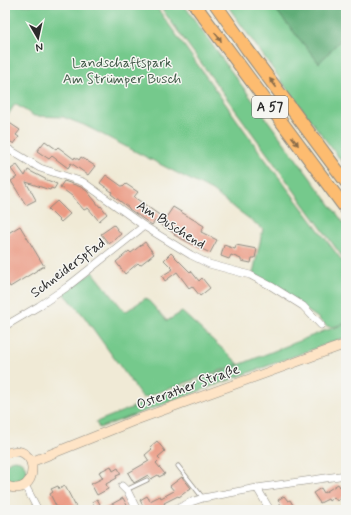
<svg xmlns="http://www.w3.org/2000/svg" width="351" height="515" viewBox="0 0 351 515" font-family="Mynerve,sans-serif">
<rect width="100%" height="100%" fill="#f6f6f2"/>
<filter id="ink" filterUnits="userSpaceOnUse"><feTurbulence type="fractalNoise" baseFrequency=".025" numOctaves="2"/><feDisplacementMap in="SourceGraphic" scale="8" xChannelSelector="R" yChannelSelector="G"/><feConvolveMatrix kernelMatrix="1 2 1 2 8 2 1 2 1" color-interpolation-filters="sRGB"/></filter>
<filter id="wash" filterUnits="userSpaceOnUse"><feTurbulence type="fractalNoise" baseFrequency=".012" numOctaves="4" result="noise"/><feDisplacementMap in="SourceGraphic" scale="16" xChannelSelector="R" yChannelSelector="G"/><feGaussianBlur stdDeviation="0.9" result="paint"/><feColorMatrix in="noise" values="0 0 0 0 0 0 0 0 0 0 0 0 0 0 0 0 0 1.4 0 .05"/><feComposite in="paint" operator="in"/></filter>
<g filter="url(#wash)">
<rect width="100%" height="100%" fill="#f0ead6"/>
<path fill="#75c98c" stroke="#507a5c" d="M5,5H155L262,155L346,266V323C332,327 329,331 318,318L253,273L263,229L212,191L84,125L63,117L34,116L15,104L8,115H5Z
M159,5H184L228,67L346,226V262Z
M227,5H272L319,63L346,34V167L290,93Z
M93,272L125,312L146,298L167,321L182,312L239,364L143,398L83,315L64,293Z
M346,324V337L99,428L96,422L324,331Z
M4 471a11 11 0 1 1 22 0a11 11 0 1 1-22 0Z"/>
<path fill="#60ad78" stroke="#466c52" d="M272,5H346V34L319,63Z"/>
<g id="blocks">
<path fill="#eb9a83" d="M8,122L20,130L16,135L19,137L14,144L5,138V126Z
M45,141L56,149L58,147L74,159L75,157L79,160L81,157L95,166L88,175L71,163L68,168L52,156L49,159L37,151Z
M17,165L25,176L28,170L47,180L57,184L54,189L51,188L50,190L26,182L36,200L26,205L11,181L17,177L11,169Z
M106,175L123,187L126,184L138,192L134,197L165,219L173,207L204,226L201,232L217,240L210,253L174,235L175,234L155,221L152,225L129,209V208L111,194L112,192L100,183Z
M64,181L81,187L87,191L100,207L101,206L107,214L99,221L88,208L84,210L72,196L60,187Z
M57,201L70,214L61,222L48,209Z
M114,225L121,234L109,244L101,234Z
M20,226L44,266L10,287L5,278V235Z
M145,242L154,254L140,265L138,263L125,274L116,262L129,251L131,253Z
M224,245L235,249L236,245L257,249L255,258H252L251,263L241,261V259L231,255L229,259L221,256Z
M171,253L190,272L191,271L199,281L202,278L210,288L200,296L192,286L189,288L177,272L165,281L162,276L173,269L164,260Z
M157,441L165,451L158,457L160,459L156,463L165,474L159,477L158,475L151,479L148,475L134,483L128,473L149,461L145,455L152,449L150,447Z
M111,466L113,471L118,468L121,474L116,476L117,478L106,484L108,489L97,495L91,484L103,478L99,472Z
M182,477L191,488L179,497L178,496L164,503L165,505L156,510H145L140,500L147,496L150,501L160,496L161,498L174,491L170,486Z
M338,484L340,487L346,484V495L337,501L334,497L329,501L328,499L320,503L313,493L321,488L324,493Z
M58,486L59,489L65,486L76,507L69,510H58L50,494L53,492L51,489Z
M284,496L288,501L290,500L296,510H284L278,500Z
M123,498L128,507L123,510H101Z
M97,499L100,504L95,507L92,502Z"/>
</g>
</g>
<g filter="url(#ink)">
<use href="#blocks" fill-opacity="0" stroke="#8e8a80" stroke-width="1"/>
<g fill="none" stroke-linecap="round" stroke-linejoin="round">
<g stroke="#8e8a80" stroke-width="5">
<path id="service" d="M178,466L203,498
M126,490L147,480"/>
</g>
<g stroke="#8e8a80" stroke-width="8">
<path id="minor" d="M5,147L40,168L83,182L144,226L191,255L209,264L250,275L271,286L303,306L321,325
M5,326L39,306L67,287L144,226
M25,485L38,510
M122,486L128,492L137,510
M257,488L270,510
M175,510L191,502L203,498L257,488L346,475"/>
</g>
<g stroke="#8e8a80" stroke-width="10">
<path id="secondary" d="M5,454C42,438 40,502 5,485
M31,462L136,420L346,344"/>
</g>
<g stroke="#8e8a80" stroke-width="14">
<path id="motorway" d="M195,5L346,209
M216,5L247,49L346,182"/>
</g>
<use href="#service" stroke="#fff" stroke-width="3.5"/>
<use href="#minor" stroke="#fff" stroke-width="7"/>
<use href="#secondary" stroke="#fee4c6" stroke-width="9"/>
<use href="#motorway" stroke="#fdbc70" stroke-width="12"/>
</g>
<defs><path id="oneway-solid" d="M-6-.8H1V-3.2L6.5 0L1 3.2V.8H-6Z"/></defs>
<g fill="#8a6c4a">
<use href="#oneway-solid" transform="translate(218 37) rotate(54)"/>
<use href="#oneway-solid" transform="translate(273 83) rotate(-127)"/>
<use href="#oneway-solid" transform="translate(295 141) rotate(53)"/>
</g>
</g>
<g text-anchor="middle" dominant-baseline="central" stroke-width="3" stroke-linejoin="round" paint-order="stroke">
<rect fill="#f6f6f2" stroke="#686867" stroke-width="1" x="252" y="96" width="36" height="22" rx="3"/>
<g font-size="13" font-weight="bold" fill="#2b2b2b">
<text x="270" y="107">A 57</text>
</g>
<g font-size="14" fill="#415a48" stroke="#f6f6f2">
<text x="122" y="63">Landschaftspark<tspan x="122" dy="16">Am Strümper Busch</tspan></text>
</g>
<g font-size="14" fill="#2b2b2b" stroke="#f6f6f2">
<text transform="translate(171 225) rotate(32)">Am Buschend</text>
<text transform="translate(68 268) rotate(-37)">Schneiderspfad</text>
<text transform="translate(188 387) rotate(-20)">Osterather Straße</text>
</g>
</g>
<rect width="351" height="515" fill="none" stroke="#f6f6f2" stroke-width="20"/>
<g transform="translate(38 38) rotate(171)" stroke="#f6f6f2" stroke-width="3" paint-order="stroke">
<path d="M0-3L7 15L0 10L-7 15Z" fill="#2b2b2b"/>
<text y="-6" font-size="11" font-weight="bold" text-anchor="middle" fill="#2b2b2b">N</text>
</g>
</svg>
